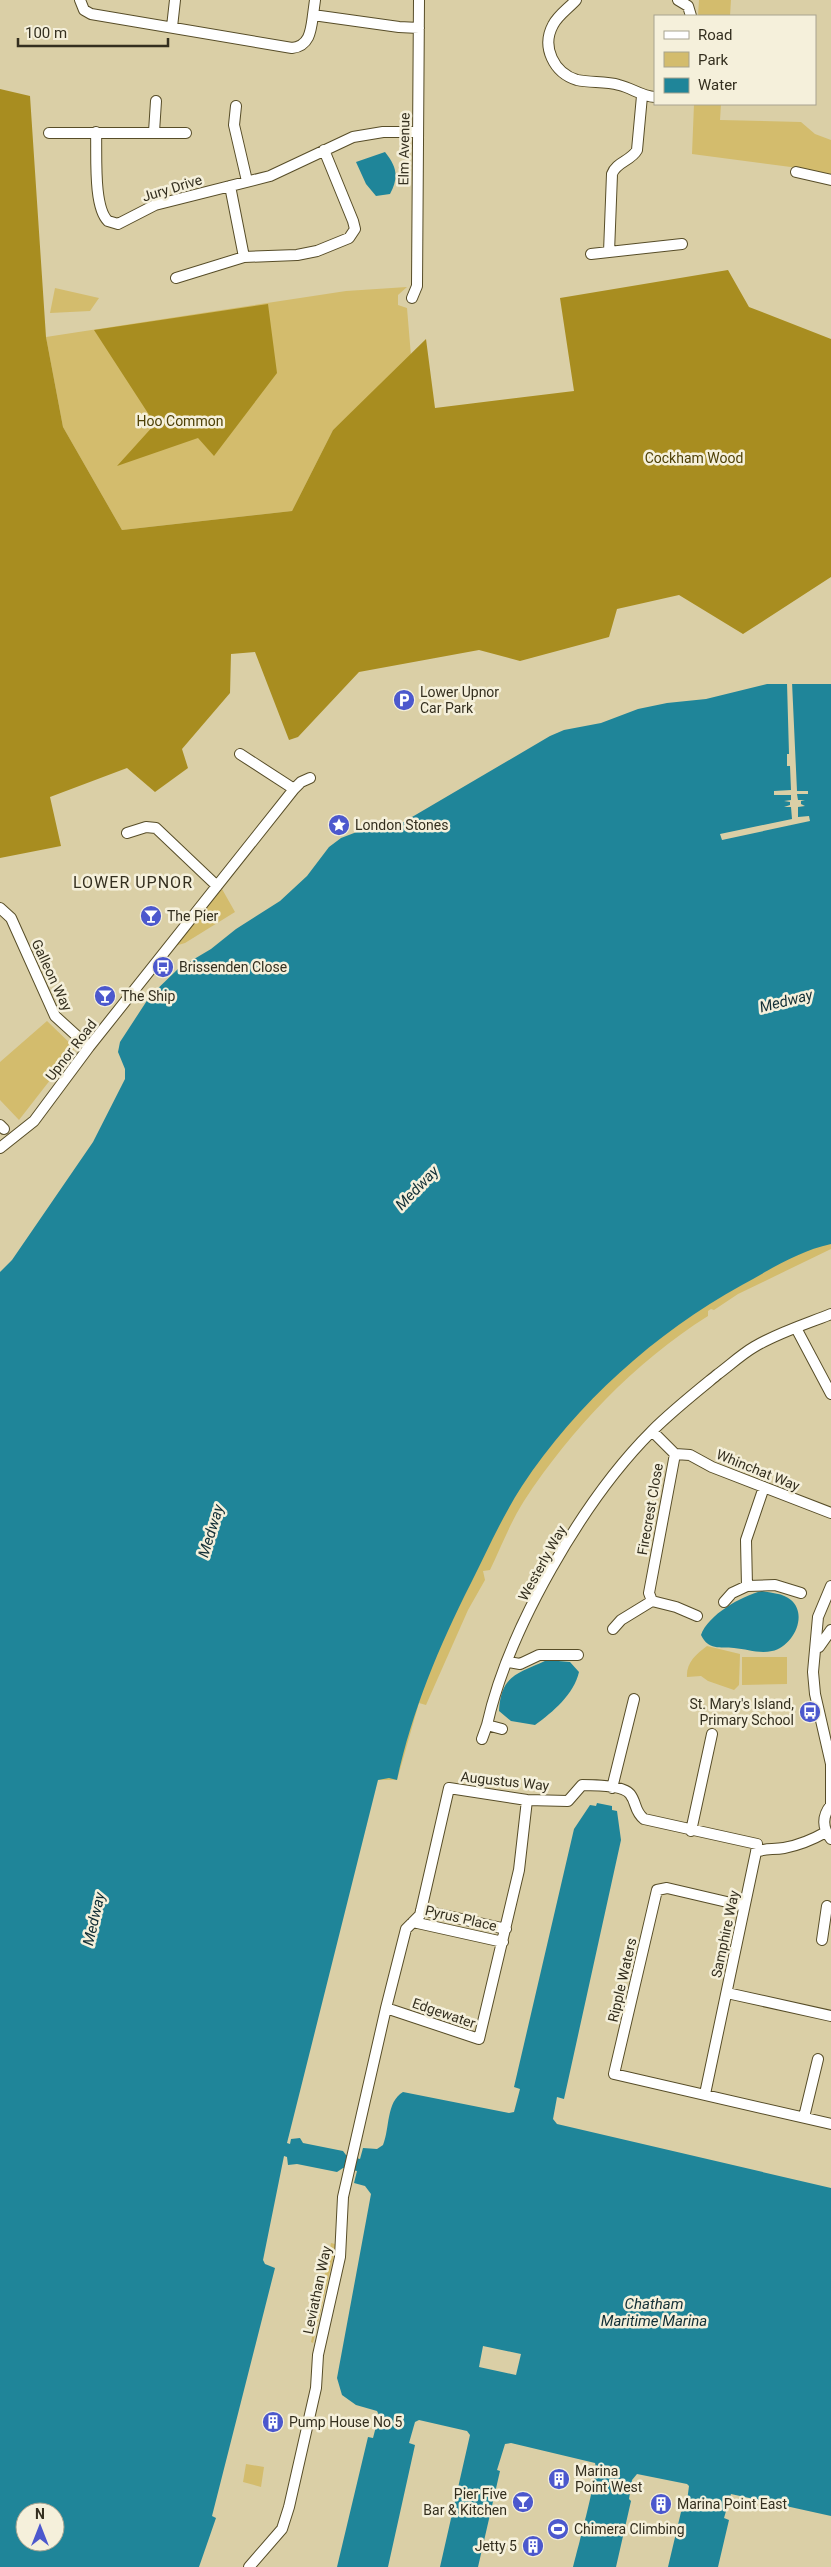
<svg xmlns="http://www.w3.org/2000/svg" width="831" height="2567" viewBox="0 0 831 2567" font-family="Roboto,sans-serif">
<rect width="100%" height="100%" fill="#dacfa6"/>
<path fill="#d3bc6d" d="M699,0H731L730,16H698Z
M694,104H721L720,120L801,122L815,134L831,140V175L806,169L692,154Z
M407,287L398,295V305L407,308L411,356L333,430L292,511L122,530L63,427L46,337L346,291Z
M55,288L99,298L90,311L50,313Z
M222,889L235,912L185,943L175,946Z
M47,1021L75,1048L19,1120L0,1100V1062Z
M831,1212V1249L738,1294L714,1310L711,1309L708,1311V1316C635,1362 571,1429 524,1501C510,1523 501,1547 490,1570L483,1571L485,1580L468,1610L426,1705L419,1703L397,1780H378L530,1411Z
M707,1646L740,1654L739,1685L734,1690L708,1681L701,1676L687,1677C686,1663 696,1654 707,1646Z
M742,1657H787V1684L742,1685Z
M331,2243L335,2244L336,2247L313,2343L311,2342Z
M246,2464L264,2467L261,2487L243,2482Z"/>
<path fill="#a88d20" d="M0,89L30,96L46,337L63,427L122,530L292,511L333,430L426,339L435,408L574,391L560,298L728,270L749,307L831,339V577L743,634L679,595L617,609L609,637L520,661L479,650L359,672L298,737L289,740L255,652L231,654L230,693L182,749L188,768L155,792L127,768L50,797L61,846L0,858Z
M268,304L277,373L214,456L198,438L117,466L155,424L94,330Z"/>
<path fill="#1f8599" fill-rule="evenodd" d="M385,152C397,167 399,177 390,194L376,196L366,184L356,162Z
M767,684H831V1244C799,1251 771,1269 742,1285C655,1333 577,1403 522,1486C502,1517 487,1551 471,1583C439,1646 412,1711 397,1780L389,1778L378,1780L287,2143L290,2144L291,2139L300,2138L303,2143L343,2151L346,2155L360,2159L363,2148L377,2149L383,2145C390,2128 386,2102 403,2092L509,2113L514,2112L520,2089L514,2087L574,1829L590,1805L596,1806L597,1803L612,1806V1810L617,1811L621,1840L564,2099L557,2097L553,2119L557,2124L831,2188V2516L731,2494L724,2518L729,2520L718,2567H668L681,2512L686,2509L689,2486L687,2484L637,2474L632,2480L629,2499L631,2501L616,2567H573C577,2550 599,2473 595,2463L511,2443L505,2444L497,2470L500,2471L478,2567H440L470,2435L467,2431L419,2420L415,2422L409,2443L415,2445L388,2567H337L368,2437L373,2438L379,2415L377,2411L356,2405L342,2395L337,2378L371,2194L365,2186L354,2183L357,2171L343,2168L337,2172L297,2164L288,2165L287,2157L284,2156L263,2260L265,2264L275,2268L212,2516L216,2518L199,2567H0V1272L12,1260L93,1142L125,1079V1069L118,1052L120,1042L150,996L179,968L211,949L236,929L280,901L307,876L329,847L341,838L362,830L395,827L550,736L564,730L601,723L638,709L667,703L706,699ZM25,2512H55V2542H25Z
M762,1591C771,1593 783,1593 791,1600C809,1616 792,1647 772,1651C759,1654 747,1649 734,1648C720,1647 708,1650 701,1635C708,1615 741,1596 762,1591Z
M547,1660L570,1662L579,1672C574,1694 553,1712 535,1725L511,1721L499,1711C501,1674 518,1674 547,1660Z"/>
<path fill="#dacfa6" d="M788,682H792L797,791H808V794H797L798,800H805L801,801V804L805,806L798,807V817L809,816L810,821L722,840L720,834L792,819L791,807H784L790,805V802L784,801L791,800V795H774V791L791,790L790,766H787V754H789L787,683Z
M483,2346L521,2354L516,2375L479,2367Z"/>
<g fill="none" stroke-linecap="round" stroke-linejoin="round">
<g stroke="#574d28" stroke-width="12">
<path id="street" d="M80,0L84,10L91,14L292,48C310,46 311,30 313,15L399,27L419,28
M576,0C569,8 558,15 553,25C541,47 554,73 577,80C591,83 605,81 619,85C632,88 641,96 655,97
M678,0L688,6L691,16
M313,15L315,0
M172,27L175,0
M642,96L637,150C631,161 616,162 612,174L609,252L682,244
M236,106L234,125L247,181
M96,132C97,153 93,207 108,221L118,224L155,205L270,176L353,137L383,132H417
M154,132L156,101
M49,133H186
M796,172L831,180
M230,186L244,257
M591,254L609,252
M176,278L244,257L297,255L317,251L349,238L355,229L353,221L324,150
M412,298L417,286L419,0
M240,754L294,789
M127,833L146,827L156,828L217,886
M0,908L11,918L55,1016L89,1047
M0,1125L4,1129
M0,1148L34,1121L89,1047L294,789L301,782L310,778
M796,1328L831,1394
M675,1454L690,1455L712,1467L831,1513
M747,1586L775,1585L801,1593
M652,1601L676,1607L697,1616
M724,1602L732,1593L747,1586L746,1540L764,1487
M613,1629L621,1620L652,1601L649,1593L675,1454L652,1431
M819,1647L831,1630
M508,1662L520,1664L539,1655H578
M502,1729L487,1725C508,1630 583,1500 652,1431C672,1411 696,1392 718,1374C730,1365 742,1354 754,1347C777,1333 806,1324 831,1314
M482,1739L487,1725
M612,1788L634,1699
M527,1800L519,1870L479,2039L386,2008L406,1929L420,1915L449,1788L527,1800L568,1801L582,1785C593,1785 623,1785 630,1794C637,1803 634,1811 644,1819L757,1844L756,1852
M831,1805V1764L815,1694L813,1672L818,1617L831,1586
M831,1805C822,1816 822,1828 831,1839
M691,1831L712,1734
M744,1906L667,1888L657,1890L614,2074L831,2124
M421,1910L506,1929
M413,1922L503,1942
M822,1940L827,1906
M727,1993L831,2016
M705,2094L756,1852C765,1848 773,1850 784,1848C800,1845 812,1840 826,1832
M804,2117L818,2059
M249,2567L282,2529L289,2507L316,2388L318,2355L340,2257L343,2197L386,2008"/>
</g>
<use href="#street" stroke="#fff" stroke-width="10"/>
</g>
<defs>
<g id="parking-disc" transform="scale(1.125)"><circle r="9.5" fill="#4c58cd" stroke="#f5f0db"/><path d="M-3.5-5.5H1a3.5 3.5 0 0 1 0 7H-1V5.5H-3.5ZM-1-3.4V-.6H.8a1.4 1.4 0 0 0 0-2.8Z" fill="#fff"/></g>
<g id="sight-disc" transform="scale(1.125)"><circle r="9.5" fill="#4c58cd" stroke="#f5f0db"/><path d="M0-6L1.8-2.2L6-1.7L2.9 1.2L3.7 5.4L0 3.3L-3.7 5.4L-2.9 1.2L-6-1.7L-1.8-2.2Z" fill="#fff"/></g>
<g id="bar-disc" transform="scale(1.125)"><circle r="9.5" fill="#4c58cd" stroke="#f5f0db"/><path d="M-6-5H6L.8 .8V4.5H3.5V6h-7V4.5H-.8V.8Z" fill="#fff"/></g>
<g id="bus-disc" transform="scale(1.125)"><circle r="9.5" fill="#4c58cd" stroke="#f5f0db"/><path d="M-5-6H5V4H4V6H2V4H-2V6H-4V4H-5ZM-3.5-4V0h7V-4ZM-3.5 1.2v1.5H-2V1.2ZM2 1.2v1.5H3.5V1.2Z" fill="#fff"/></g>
<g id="building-disc" transform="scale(1.125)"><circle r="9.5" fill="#4c58cd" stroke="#f5f0db"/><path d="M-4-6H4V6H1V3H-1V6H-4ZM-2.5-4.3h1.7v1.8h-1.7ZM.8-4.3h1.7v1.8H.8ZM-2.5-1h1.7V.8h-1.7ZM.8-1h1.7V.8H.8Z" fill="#fff"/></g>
<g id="stadium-disc" transform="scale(1.125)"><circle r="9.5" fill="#4c58cd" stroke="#f5f0db"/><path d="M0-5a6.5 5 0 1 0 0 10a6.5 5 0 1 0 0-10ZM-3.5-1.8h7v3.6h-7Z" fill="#fff"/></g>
</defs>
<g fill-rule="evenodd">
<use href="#parking-disc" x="404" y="700"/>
<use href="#sight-disc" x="339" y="825"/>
<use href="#bar-disc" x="151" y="916"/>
<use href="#bus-disc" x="163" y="967"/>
<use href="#bar-disc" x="105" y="996"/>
<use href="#bus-disc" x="810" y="1712"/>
<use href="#building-disc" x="273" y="2422"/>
<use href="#building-disc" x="559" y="2479"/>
<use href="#bar-disc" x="523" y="2502"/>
<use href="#building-disc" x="661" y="2504"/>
<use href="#stadium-disc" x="558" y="2529"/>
<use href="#building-disc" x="533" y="2546"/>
</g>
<g text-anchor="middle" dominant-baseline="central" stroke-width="5" stroke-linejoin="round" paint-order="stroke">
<g font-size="14" fill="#342f1f" stroke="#f5f0db">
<text transform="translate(404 149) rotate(-89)">Elm Avenue</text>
<text transform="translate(172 188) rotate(-17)">Jury Drive</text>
<text transform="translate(52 975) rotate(65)">Galleon Way</text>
<text transform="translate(71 1050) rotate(-52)">Upnor Road</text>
<text transform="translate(758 1470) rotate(22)">Whinchat Way</text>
<text transform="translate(650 1509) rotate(-80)">Firecrest Close</text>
<text transform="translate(542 1563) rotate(-61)">Westerly Way</text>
<text transform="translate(505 1781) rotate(6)">Augustus Way</text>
<text transform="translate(461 1918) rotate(13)">Pyrus Place</text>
<text transform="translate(725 1934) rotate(-78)">Samphire Way</text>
<text transform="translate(622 1980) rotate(-77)">Ripple Waters</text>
<text transform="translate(444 2013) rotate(19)">Edgewater</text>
<text transform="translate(317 2290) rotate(-78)">Leviathan Way</text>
</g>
<g font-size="14" fill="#4f4106" stroke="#f5f0db">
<text x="180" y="421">Hoo Common</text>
<text x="694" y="458">Cockham Wood</text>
</g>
<g font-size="14" fill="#342f1f" stroke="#f5f0db" text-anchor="start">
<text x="420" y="692">Lower Upnor<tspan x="420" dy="16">Car Park</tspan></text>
<text x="355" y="825">London Stones</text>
<text x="167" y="916">The Pier</text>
<text x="179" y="967">Brissenden Close</text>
<text x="121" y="996">The Ship</text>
<text x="794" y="1704" text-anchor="end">St. Mary's Island,<tspan x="794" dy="16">Primary School</tspan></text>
<text x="289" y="2422">Pump House No 5</text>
<text x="575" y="2471">Marina<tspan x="575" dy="16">Point West</tspan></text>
<text x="507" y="2494" text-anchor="end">Pier Five<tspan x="507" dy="16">Bar &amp; Kitchen</tspan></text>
<text x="677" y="2504">Marina Point East</text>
<text x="574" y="2529">Chimera Climbing</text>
<text x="517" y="2546" text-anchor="end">Jetty 5</text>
</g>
<g font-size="15" font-style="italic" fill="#112e35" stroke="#f5f0db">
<text transform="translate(786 1001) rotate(-14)">Medway</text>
<text transform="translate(417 1188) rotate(-46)">Medway</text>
<text transform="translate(211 1531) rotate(-73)">Medway</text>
<text transform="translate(94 1919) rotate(-77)">Medway</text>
<text x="654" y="2304">Chatham<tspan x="654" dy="17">Maritime Marina</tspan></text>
</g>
<g font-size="16" letter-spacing="1" fill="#342f1f" stroke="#f5f0db">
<text x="133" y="882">LOWER UPNOR</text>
</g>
</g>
<rect x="654" y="15" width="162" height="90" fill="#f5f0db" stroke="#a8a390"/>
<rect x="664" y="31" width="25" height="8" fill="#ffffff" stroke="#a8a390"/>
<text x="698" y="40" font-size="15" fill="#342f1f">Road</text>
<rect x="664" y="52" width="25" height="15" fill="#d3bc6d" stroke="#a8a390"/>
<text x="698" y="65" font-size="15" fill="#342f1f">Park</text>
<rect x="664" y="78" width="25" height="15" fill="#1f8599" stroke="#a8a390"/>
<text x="698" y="90" font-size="15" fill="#342f1f">Water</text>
<g transform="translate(40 2527)"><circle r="24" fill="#f5f0db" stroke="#a8a390"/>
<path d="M0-4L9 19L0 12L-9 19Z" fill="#4c58cd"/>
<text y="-8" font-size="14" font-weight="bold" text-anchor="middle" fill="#342f1f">N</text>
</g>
<path d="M18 38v8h150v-8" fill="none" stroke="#342f1f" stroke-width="2.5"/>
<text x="25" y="38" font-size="15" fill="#342f1f" stroke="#f5f0db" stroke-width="4" paint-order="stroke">100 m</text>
</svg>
